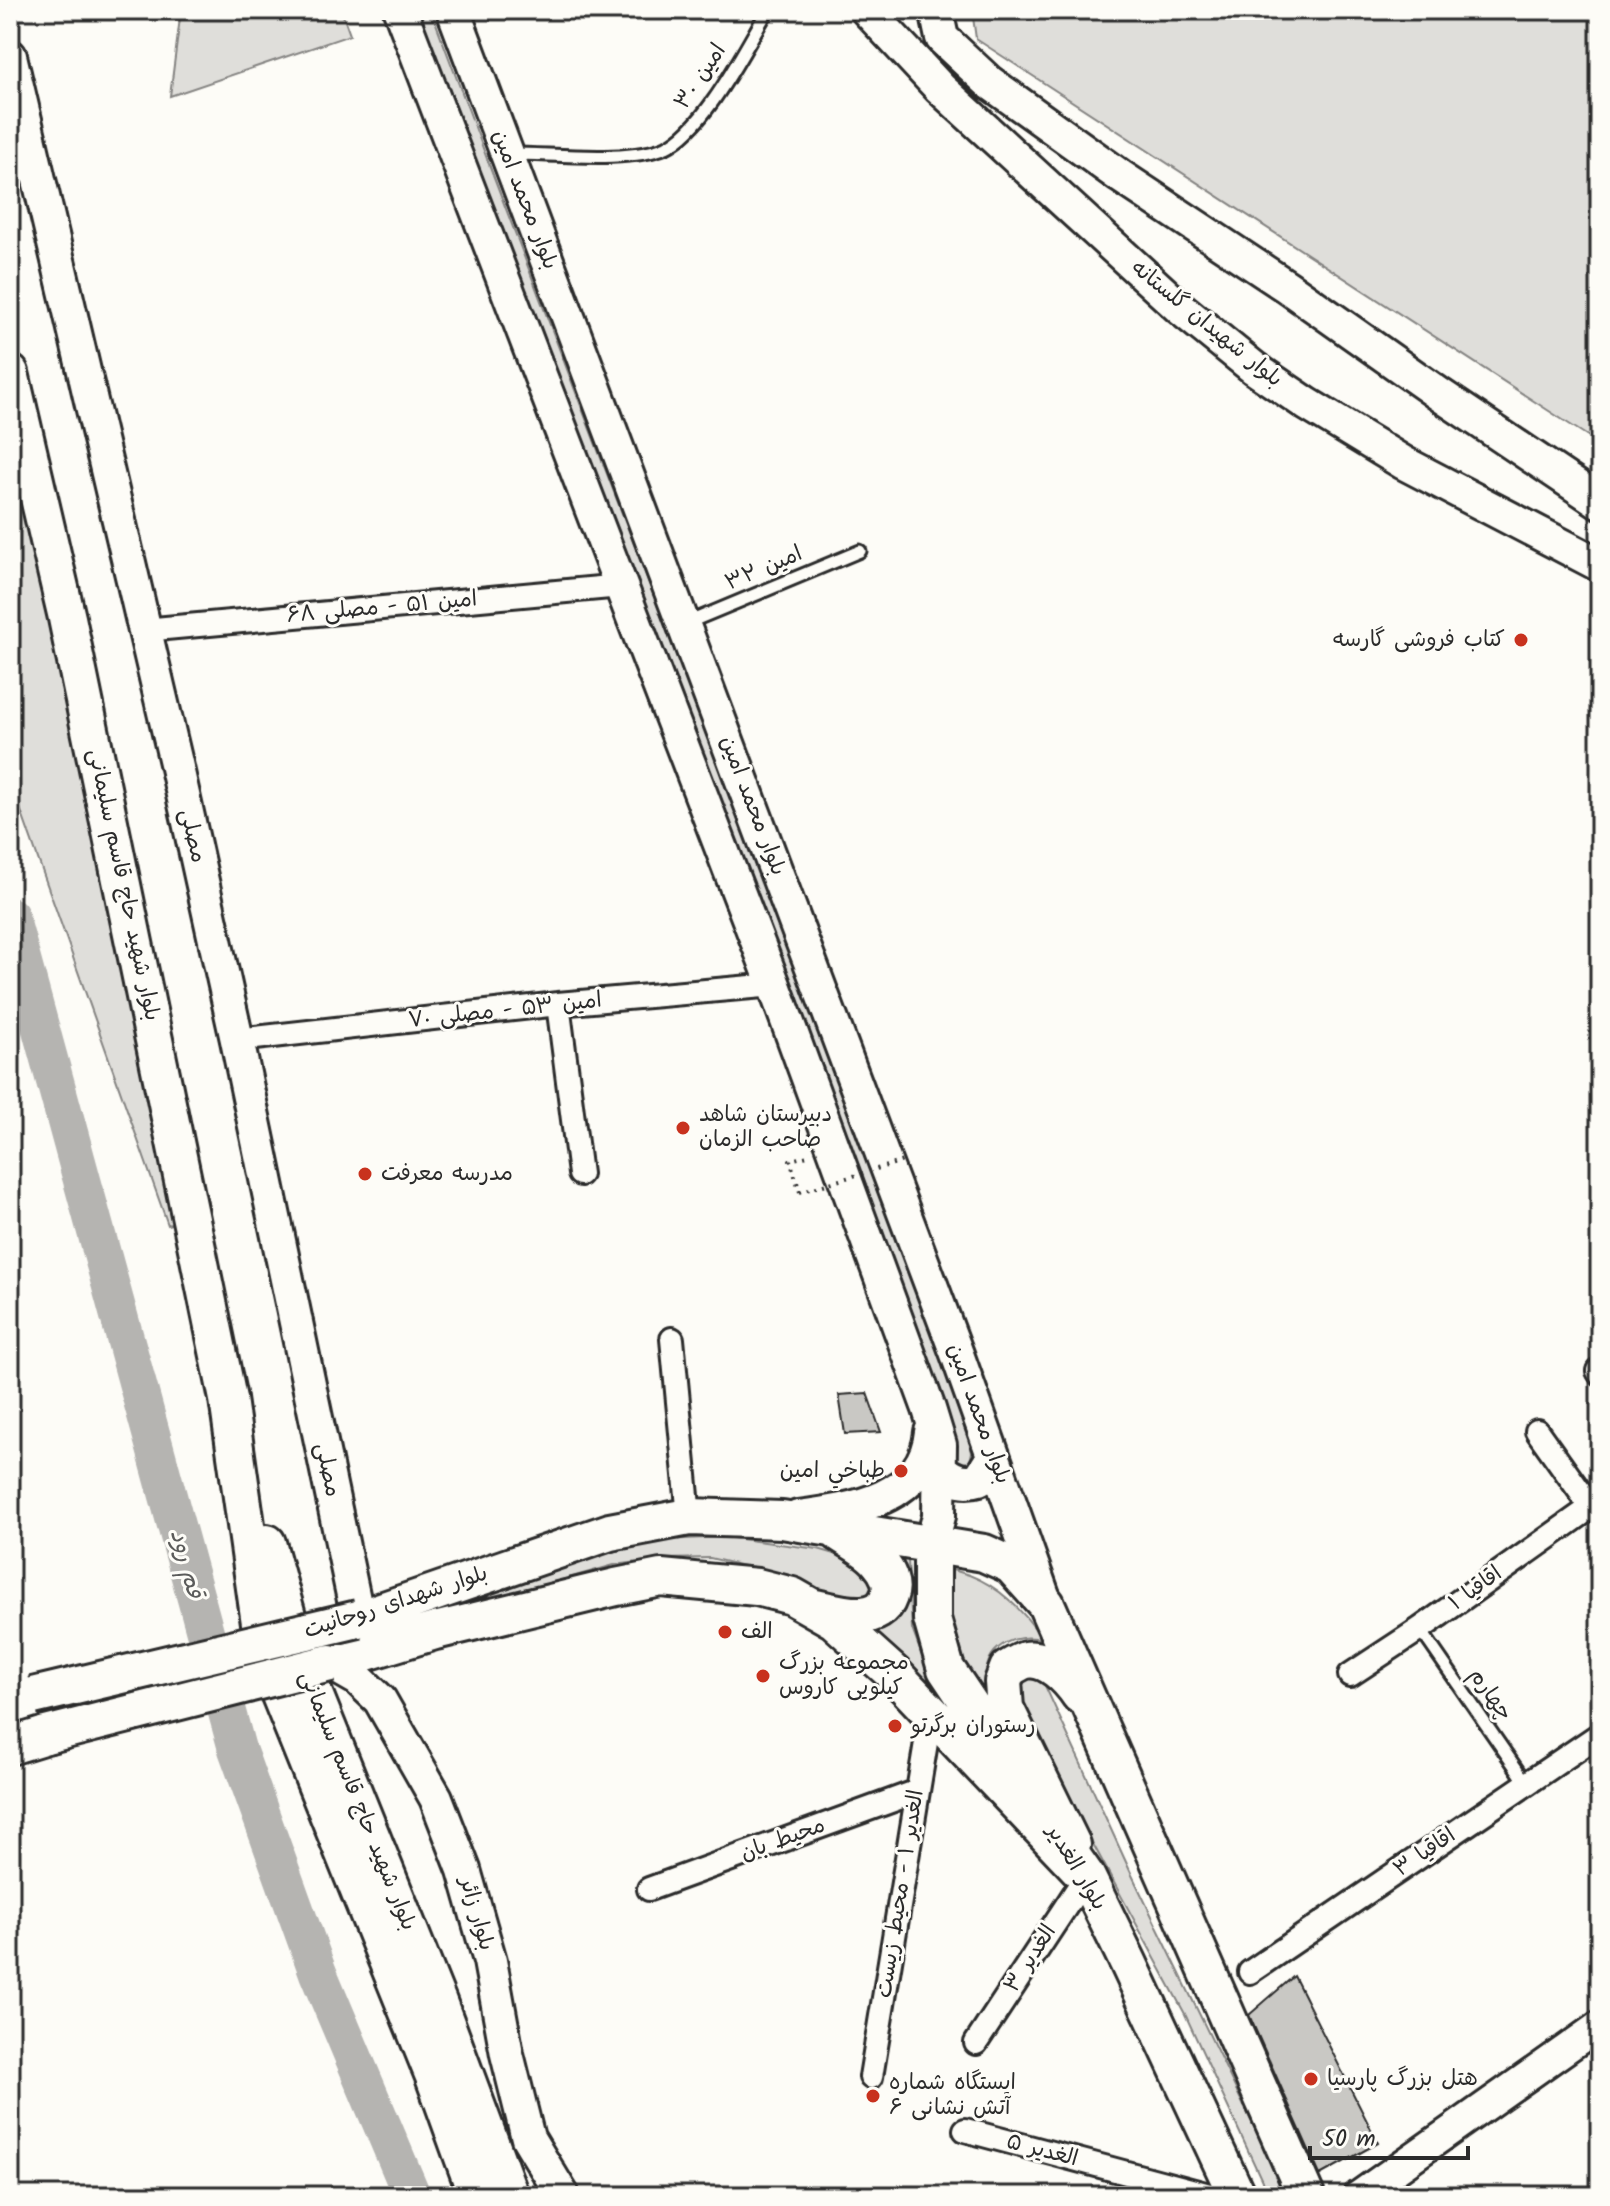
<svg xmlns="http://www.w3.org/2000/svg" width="1610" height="2206" viewBox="0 0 1610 2206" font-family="Kalam,'Playpen Sans Arabic',sans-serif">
<rect width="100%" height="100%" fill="#fdfcf7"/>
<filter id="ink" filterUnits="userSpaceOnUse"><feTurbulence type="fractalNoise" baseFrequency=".0125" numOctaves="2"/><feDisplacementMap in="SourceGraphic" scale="16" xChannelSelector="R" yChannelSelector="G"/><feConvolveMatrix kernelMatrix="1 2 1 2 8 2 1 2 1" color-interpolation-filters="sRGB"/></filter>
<g filter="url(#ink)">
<path fill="#dfdeda" stroke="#858482" stroke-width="2" d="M181,10H341L350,35L170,96Z
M414,10H431C602,468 783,923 950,1382L972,1452L970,1461L963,1464L955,1462Z
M1600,10V444L976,39L972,10Z
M10,413L186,1219L168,1225L10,780Z
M725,1537L818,1549L859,1561L877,1582L867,1600H843L783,1575L710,1558L664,1559L614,1565L438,1615L401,1617L611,1548L664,1540Z
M878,1554L908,1560L912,1629L940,1703L866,1627L877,1628Z
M947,1569C989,1576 1020,1605 1043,1640C1016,1631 981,1648 987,1681C991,1698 1002,1718 1009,1735L969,1677L949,1634Z
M1025,1672L1042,1679L1131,1873L1272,2164L1284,2196H1269L1185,2014L1020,1709L1015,1695Z"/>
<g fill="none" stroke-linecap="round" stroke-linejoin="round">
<path stroke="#b5b4b1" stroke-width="38" d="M10,916L237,1749L318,1973L412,2196"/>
</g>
<path fill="#c9c8c4" stroke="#2b2b2b" stroke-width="2" d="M867,1393L881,1432L845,1434L839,1395Z
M1294,1976L1378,2143L1320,2175L1249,2015Z"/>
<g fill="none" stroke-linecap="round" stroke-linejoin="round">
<g stroke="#2b2b2b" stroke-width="17">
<path id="service" d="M513,154C554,154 629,163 666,147C706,128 745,48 768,10
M687,623L860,551
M1420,1629L1527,1784"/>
</g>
<g stroke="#2b2b2b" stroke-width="28">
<path id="minor" d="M144,630L621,586
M558,1004L580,1174
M237,1040L558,1004L774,985
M672,1339L689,1517
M1598,1371L1600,1374
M1537,1431L1591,1507
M1350,1675L1420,1629L1600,1501
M649,1889L918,1791
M1250,1972L1600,1734
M976,2043L1086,1876
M871,2077L931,1712
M965,2130L1213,2196"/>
</g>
<g stroke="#2b2b2b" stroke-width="34">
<path id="tertiary" d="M1358,2196L1600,2025"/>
</g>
<g stroke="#2b2b2b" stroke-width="38">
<path id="secondary" d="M400,10L774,985L929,1409L940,1445L939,1516L932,1543
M453,10L957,1354L1045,1601
M867,10L940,88L1180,308L1254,368L1307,404L1404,463L1600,565
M936,10L942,38L989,82L1120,176L1286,286L1439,394L1600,502
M10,56L176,763L237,1040L358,1619
M940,1468C951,1479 963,1484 979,1479L993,1457
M798,1517C853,1510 925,1499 931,1432
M330,1663L358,1679L380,1700L436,1798L464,1870L490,1961L507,2054L528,2138L563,2196"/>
</g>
<g stroke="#2b2b2b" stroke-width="42">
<path id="primary" d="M10,373L67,618L228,1399L265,1658L433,2074L477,2196
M267,1543L297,1652L438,2002L510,2196
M932,1543V1619L946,1669L1021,1781
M816,1608C839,1613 879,1626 889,1596C894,1584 887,1571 879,1562C869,1549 851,1541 838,1532
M358,1619L610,1532L689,1517L782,1520L984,1553L1011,1565L1046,1604L1306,2196
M330,1663L435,1631L616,1587L661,1578L757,1587L792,1596L834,1620L893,1673L1086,1876
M10,1746L46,1735
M1072,1845L1005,1708L1003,1682L1008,1669C1013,1666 1021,1661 1026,1660C1048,1656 1069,1679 1080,1695
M1072,1856L1086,1876L1128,1962L1237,2196"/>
</g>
<path stroke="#2b2b2b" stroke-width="4" stroke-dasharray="2 6" stroke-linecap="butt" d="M800,1192L790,1160L808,1156"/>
<use href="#service" stroke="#fdfcf7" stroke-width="11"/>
<use href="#minor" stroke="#fdfcf7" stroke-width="22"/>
<use href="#tertiary" stroke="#fdfcf7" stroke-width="28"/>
<use href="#secondary" stroke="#fdfcf7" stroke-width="32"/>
<use href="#primary" stroke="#fdfcf7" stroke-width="36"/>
<g stroke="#2b2b2b" stroke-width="42" stroke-linecap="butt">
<path id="primary-bridge" d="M33,1696L358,1619
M46,1735L330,1663"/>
</g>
<path stroke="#2b2b2b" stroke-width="4" stroke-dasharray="2 6" stroke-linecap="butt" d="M800,1192L903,1161"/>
<use href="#primary-bridge" stroke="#fdfcf7" stroke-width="36"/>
</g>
</g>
<g fill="#c8321e" stroke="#fdfcf7" stroke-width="3">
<circle cx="1521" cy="640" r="8"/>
<circle cx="683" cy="1128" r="8"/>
<circle cx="365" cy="1174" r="8"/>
<circle cx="901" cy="1471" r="8"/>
<circle cx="725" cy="1632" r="8"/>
<circle cx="763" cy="1676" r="8"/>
<circle cx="895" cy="1726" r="8"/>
<circle cx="1311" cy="2079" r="8"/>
<circle cx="873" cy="2096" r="8"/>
</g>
<g text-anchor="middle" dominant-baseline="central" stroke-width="6" stroke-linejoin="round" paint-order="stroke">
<g font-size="22" fill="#2b2b2b" stroke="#fdfcf7">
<text transform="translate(701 77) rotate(-56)">امین ۳۰</text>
<text transform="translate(524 200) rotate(69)">بلوار محمد امین</text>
<text transform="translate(1206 324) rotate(39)">بلوار شهیدان گلستانه</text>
<text transform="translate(764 569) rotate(-23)">امین ۳۲</text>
<text transform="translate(382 608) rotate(-5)">امین ۵۱ - مصلی ۶۸</text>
<text transform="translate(752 806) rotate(69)">بلوار محمد امین</text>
<text transform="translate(192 836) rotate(77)">مصلی</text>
<text transform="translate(123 885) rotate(78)">بلوار شهید حاج قاسم سلیمانی</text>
<text transform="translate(505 1011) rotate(-6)">امین ۵۳ - مصلی ۷۰</text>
<text transform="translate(978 1414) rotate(70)">بلوار محمد امین</text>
<text transform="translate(327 1470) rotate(78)">مصلی</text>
<text transform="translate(1476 1589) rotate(-36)">اقاقیا ۱</text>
<text transform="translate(396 1603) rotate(-18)">بلوار شهدای روحانیت</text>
<text transform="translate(1490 1695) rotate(55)">چهارم</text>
<text transform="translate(357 1801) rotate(68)">بلوار شهید حاج قاسم سلیمانی</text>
<text transform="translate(783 1840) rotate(-20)">محیط بان</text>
<text transform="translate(1425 1853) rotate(-34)">اقاقیا ۳</text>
<text transform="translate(1076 1868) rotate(59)">بلوار الغدیر</text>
<text transform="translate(901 1894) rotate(-81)">الغدیر ۱ - محیط زیست</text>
<text transform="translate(476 1914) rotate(74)">بلوار زائر</text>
<text transform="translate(1031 1959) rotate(-57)">الغدیر ۳</text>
<text transform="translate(1042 2151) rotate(15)">الغدیر ۵</text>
</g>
<g font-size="22" fill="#2b2b2b" stroke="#fdfcf7" text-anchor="start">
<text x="1505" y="640" text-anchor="end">کتاب فروشی گارسه</text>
<text x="699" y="1115">دبیرستان شاهد<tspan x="699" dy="25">صاحب الزمان</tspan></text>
<text x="381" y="1174">مدرسه معرفت</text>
<text x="885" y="1471" text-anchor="end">طباخي امين</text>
<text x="741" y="1632">الف</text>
<text x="779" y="1663">مجموعه بزرگ<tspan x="779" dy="25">کیلویی کاروس</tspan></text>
<text x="911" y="1726">رستوران برگرتو</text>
<text x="1327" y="2079">هتل بزرگ پارسیا</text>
<text x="889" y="2083">ایستگاه شماره<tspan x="889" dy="25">۶ آتش نشانی</tspan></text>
</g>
<g font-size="24" font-style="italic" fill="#5b5b5a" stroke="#fdfcf7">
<text transform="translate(186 1564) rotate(75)">قم رود</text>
</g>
</g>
<rect width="1610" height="2206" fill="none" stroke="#fdfcf7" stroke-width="40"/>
<rect x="20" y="20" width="1570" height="2166" fill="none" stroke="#2b2b2b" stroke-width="3" filter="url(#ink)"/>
<path d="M1310 2146v12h158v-12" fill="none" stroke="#2b2b2b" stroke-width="4"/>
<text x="1322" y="2146" font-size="24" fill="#2b2b2b" stroke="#fdfcf7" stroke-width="6" paint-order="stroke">50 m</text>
</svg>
